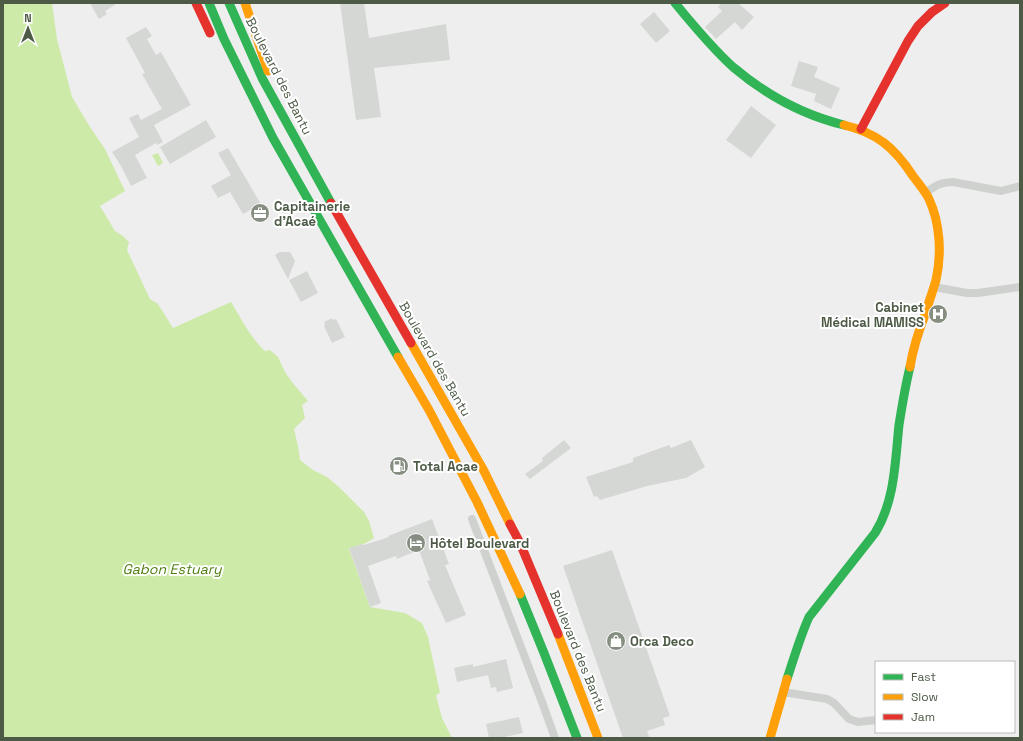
<svg xmlns="http://www.w3.org/2000/svg" width="1023" height="741" viewBox="0 0 1023 741" font-family="'Space Grotesk',sans-serif">
<rect width="100%" height="100%" fill="#eeeeef"/>
<path fill="#ceeaa9" d="M3,3H52L57,39L72,97L90,127L105,149L125,191L100,206L115,231L123,236L129,242L127,250L150,299L158,304L173,328L231,302C240,317 253,341 265,351L270,350L278,357L285,372L292,382L308,401L302,405L305,418L294,429L298,446L300,460L313,470L327,477L339,487L364,512L369,521L374,538L366,543L349,549L370,607L405,613L422,623L428,637L440,693L436,695L442,718L452,738H3Z
M158,153L163,163L158,166L152,155Z"/>
<path fill="#d5d7d4" d="M90,3H118L105,11L107,14L99,19Z
M340,3H364L369,38L446,24L450,60L374,68L381,117L356,120Z
M722,3H738L754,17L742,30L735,22L716,39L705,27L722,11L718,7Z
M654,12L670,31L656,43L640,24Z
M146,27L152,36L147,39L156,55L161,52L191,105L154,125L163,142L157,145L156,143L135,155L147,178L131,186L121,166L112,152L139,137L129,118L138,114L141,120L162,109L142,74L145,73L126,38Z
M799,61L818,67L814,77L840,88L831,109L814,101L816,94L791,86Z
M751,106L776,125L751,158L726,140Z
M206,120L216,137L170,164L160,147Z
M228,148L269,218L260,223L252,209L243,214L230,192L218,198L211,186L231,175L218,153Z
M280,252H290L295,261L288,279L275,255Z
M307,271L318,293L301,302L289,280Z
M332,318L333,320L336,319L345,337L332,343L324,326L325,325L324,322Z
M564,440L571,448L530,479L525,474L543,461L542,458Z
M691,440L705,467L686,478L647,486L600,500L597,496L594,497L586,477L633,462V458L669,445L671,448Z
M432,519L449,564L445,565L466,615L446,623L427,581L430,580L419,550L397,559L396,556L368,566L381,603L370,607L349,548L363,544L364,545L389,537L388,536Z
M612,550L670,716L663,718L665,725L647,731L650,738H623L563,566Z
M506,659L513,688L497,692L496,687L491,688L488,675L457,682L454,668L473,664V667Z
M519,717L523,733L500,738H489L486,724Z"/>
<g fill="none" stroke-linecap="round" stroke-linejoin="round">
<path stroke="#ced1cd" stroke-width="8" d="M925,193C937,185 939,183 953,182L1001,191L1020,186
M934,287L967,293H978L1020,287
M472,519L542,702L555,738
M783,692L827,699L834,703L849,719L858,722L876,720"/>
<path stroke="#30b455" stroke-width="9" d="M209,3L224,39L273,138L398,357
M229,3L262,78L331,203
M675,3C693,25 712,48 733,67C765,94 803,115 844,125
M520,594L544,653L577,738
M787,679C794,658 800,637 809,617L875,533C895,501 895,462 899,425C902,406 905,387 910,367"/>
<path stroke="#ff9f0a" stroke-width="9" d="M245,3L268,71
M844,125C877,133 894,147 913,176C918,183 925,191 929,199C940,223 942,253 936,280C933,291 929,301 926,312C919,330 913,348 910,367
M411,343L484,471L510,524
M398,357L429,410L477,502L520,594
M558,634L598,738
M770,738L787,679"/>
<path stroke="#e5322d" stroke-width="9" d="M196,3L210,33
M861,129L908,41L918,26L932,12L945,3
M331,203L411,343
M510,524L520,543L558,634"/>
</g>
<defs>
<g id="office-disc" transform="scale(1)"><circle r="9.5" fill="#858e81" stroke="#fff"/><path d="M-6-3h4V-5.5h4V-3h4V5H-6ZM-1-4.5V-3h2v-1.5ZM-6 0V1H6V0Z" fill="#fff"/></g>
<g id="hospital-disc" transform="scale(1)"><circle r="9.5" fill="#858e81" stroke="#fff"/><path d="M-5-5h3v3.5h4V-5h3V5h-3V1.5h-4V5h-3Z" fill="#fff"/></g>
<g id="fuel-disc" transform="scale(1)"><circle r="9.5" fill="#858e81" stroke="#fff"/><path d="M-5.5-6h7V0h2V4h1.3V-2.5L3-4.5l.8-.8L6-3V5H2.5V1h-1V6h-7ZM-4.2-4.7v3.2H.2V-4.7Z" fill="#fff"/></g>
<g id="hotel-disc" transform="scale(1)"><circle r="9.5" fill="#858e81" stroke="#fff"/><path d="M-6-4.5h1.5V1H6V5H4.5V3h-9V5H-6ZM-4 0a1.8 1.8 0 1 1 3.6 0ZM.5 0V-2.5h3Q6-2.5 6 0Z" fill="#fff"/></g>
<g id="shop-disc" transform="scale(1)"><circle r="9.5" fill="#858e81" stroke="#fff"/><path d="M-5-2.5h2.3a2.7 3.5 0 0 1 5.4 0H5L5.5 6h-11ZM-1.5-2.5h3a1.5 2.3 0 0 0-3 0Z" fill="#fff"/></g>
</defs>
<g fill-rule="evenodd">
<use href="#office-disc" x="260" y="213"/>
<use href="#hospital-disc" x="938" y="314"/>
<use href="#fuel-disc" x="399" y="466"/>
<use href="#hotel-disc" x="416" y="543"/>
<use href="#shop-disc" x="616" y="641"/>
</g>
<g text-anchor="middle" dominant-baseline="central" stroke-width="4" stroke-linejoin="round" paint-order="stroke">
<g font-size="13" fill="#4c5a46" stroke="#fff">
<text transform="translate(279 76) rotate(63)">Boulevard des Bantu</text>
<text transform="translate(435 359) rotate(60)">Boulevard des Bantu</text>
<text transform="translate(578 651) rotate(68)">Boulevard des Bantu</text>
</g>
<g font-size="13" font-weight="bold" fill="#4c5a46" stroke="#fff" text-anchor="start">
<text x="274" y="206">Capitainerie<tspan x="274" dy="15">d'Acaé</tspan></text>
<text x="924" y="307" text-anchor="end">Cabinet<tspan x="924" dy="15">Médical MAMISS</tspan></text>
<text x="413" y="466">Total Acae</text>
<text x="430" y="543">Hôtel Boulevard</text>
<text x="630" y="641">Orca Deco</text>
</g>
<g font-size="14" font-style="italic" fill="#4e7e10" stroke="#fff">
<text x="172" y="569">Gabon Estuary</text>
</g>
</g>
<rect width="1023" height="741" fill="none" stroke="#4c5a46" stroke-width="8"/>
<rect x="875" y="661" width="140" height="72" fill="#ffffff" stroke="#b7bdb5"/>
<rect x="883" y="674" width="20" height="6" fill="#30b455" stroke="#b7bdb5"/>
<text x="911" y="681" font-size="12" fill="#4c5a46">Fast</text>
<rect x="883" y="694" width="20" height="6" fill="#ff9f0a" stroke="#b7bdb5"/>
<text x="911" y="701" font-size="12" fill="#4c5a46">Slow</text>
<rect x="883" y="714" width="20" height="6" fill="#e5322d" stroke="#b7bdb5"/>
<text x="911" y="721" font-size="12" fill="#4c5a46">Jam</text>
<g transform="translate(28 28)" stroke="#ffffff" stroke-width="3" paint-order="stroke">
<path d="M0-3L7 15L0 10L-7 15Z" fill="#4c5a46"/>
<text y="-6" font-size="11" font-weight="bold" text-anchor="middle" fill="#4c5a46">N</text>
</g>
</svg>
